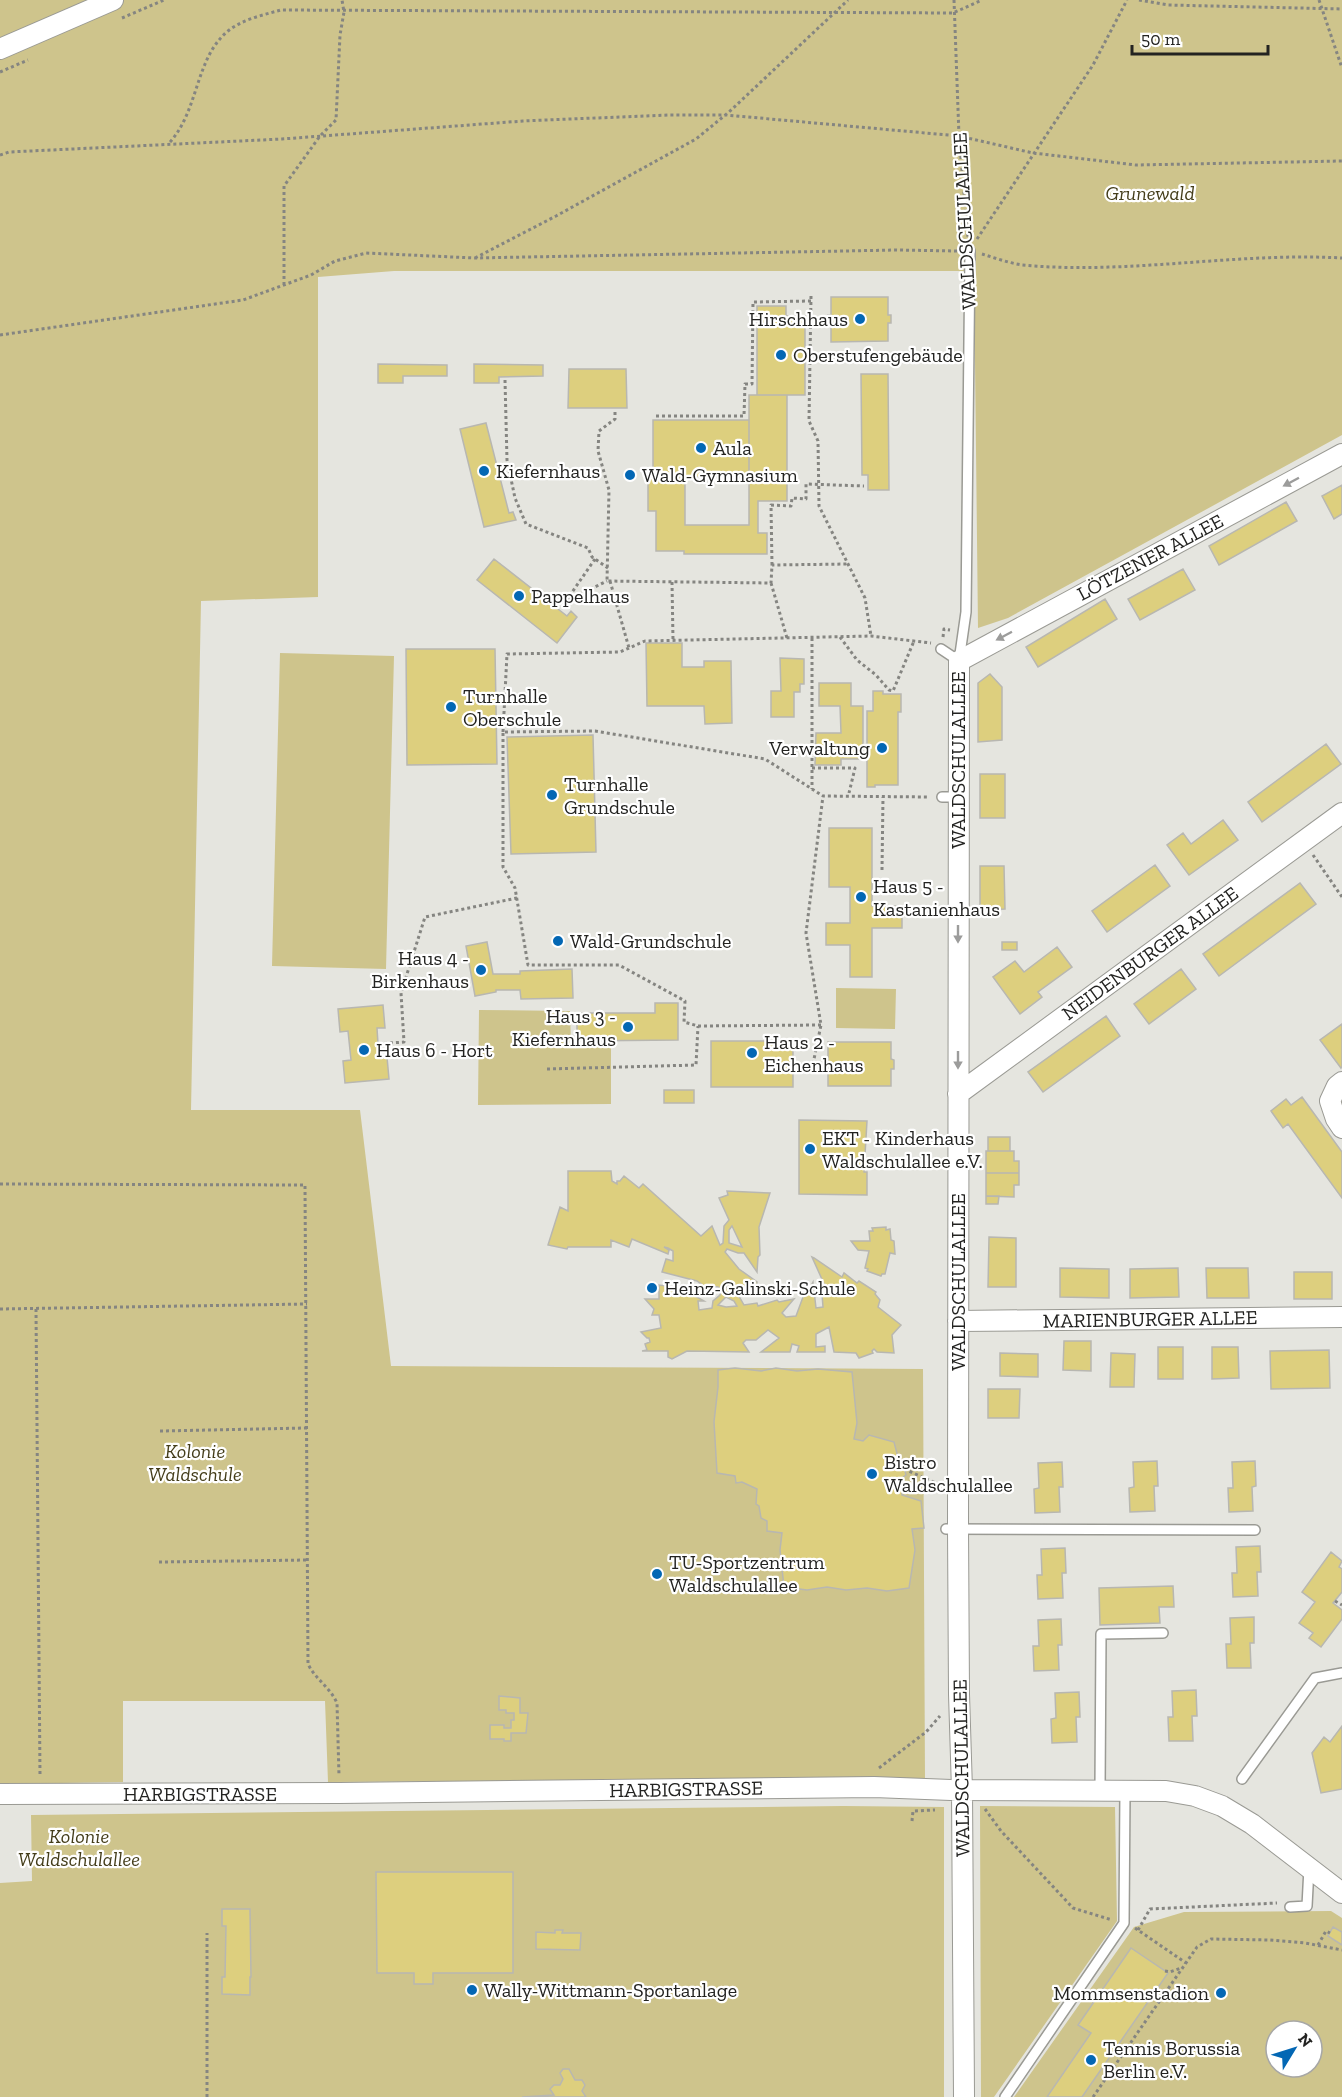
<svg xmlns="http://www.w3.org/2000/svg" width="1342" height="2097" viewBox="0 0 1342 2097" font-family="'Zilla Slab',serif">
<rect width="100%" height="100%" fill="#e5e5df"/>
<path fill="#cec48c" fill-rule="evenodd" d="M0,0H1342V435L1008,618L978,628L974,271H394L318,277V597L201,601L191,1110H360L391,1366L923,1369L925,1779L328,1782L325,1701H123V1782L0,1784Z
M280,653L394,656L386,969L272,966Z
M836,988L896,989L895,1029L836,1028Z
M479,1010L570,1011L571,1044L611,1045V1104L478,1105Z
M843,1806L944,1807V2097H0V1883L32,1881L31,1815Z
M980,1806L1115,1807L1117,1921L994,2097H981Z
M1331,1911L1342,1918V2097H1014L1134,1927L1184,1912ZM1276,2031H1312V2067H1276Z"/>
<path fill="#ddcf7e" stroke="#b8b7b1" stroke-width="1.5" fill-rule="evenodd" d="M831,297H888V315H891V323H888V341L831,342V324H828V315H831Z
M757,306H786V316H805V395H757Z
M378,364L447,365V376H403V383H378Z
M474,364L543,365V376L499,377V383H474Z
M569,369H626L627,408H568Z
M861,374H888L889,490H868V475H862Z
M749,395H787V501H758V533H767V554H684V551H656V511H648V477H685V525H749Z
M653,420H749V477H653Z
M486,423L509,513L513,512L516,520L484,527L460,429Z
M1342,485V514L1334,519L1322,496Z
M1286,502L1297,521L1219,565L1209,546Z
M494,559L567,616L571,611L577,617L557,643L477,580Z
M1183,569L1195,590L1140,620L1128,599Z
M1105,599L1117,619L1038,667L1026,647Z
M646,643H682V667H704V661H731L732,723L705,724L704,706H647Z
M406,649H495L497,764L407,765Z
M780,658L804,659V684H800V692H794V717H771V691H781Z
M990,674L1002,687V740L978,742V683Z
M819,683H851V706H863V759H841V765H815L816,733H841L840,706H819Z
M873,691H883V694H901V712H898V785H875V787H867V711H873Z
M593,735L596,852L511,854L507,737Z
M1326,744L1341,764L1262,822L1248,802Z
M980,774H1005V818H980Z
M1223,820L1238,840L1189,875L1167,845L1183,833L1191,844Z
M829,828H872V906H902V928H872V977H850V945H826V923H850V887H829Z
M1155,865L1170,886L1107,932L1092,911Z
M980,866H1004L1005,909L980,910Z
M1300,883L1316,904L1219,976L1203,954Z
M487,942L493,974H520V971L572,969L573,998L521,999L520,990H496V992L475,996L466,946Z
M1002,942H1017V950H1002Z
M1057,947L1072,967L1038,992L1042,997L1020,1014L993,977L1015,961L1024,972Z
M1181,969L1196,989L1149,1024L1134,1004Z
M655,1003H678V1040L577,1041V1013H655Z
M383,1005L385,1028H377L378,1044L380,1058L387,1057L389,1079L345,1083L343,1061L351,1060L348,1031L340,1032L338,1009Z
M1106,1016L1120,1036L1043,1092L1028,1072Z
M1342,1024V1067L1341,1068L1320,1040Z
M711,1041H793V1087H711Z
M828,1042H891V1059L894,1060V1069H891V1086H828Z
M664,1090H694V1103H664Z
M1302,1097L1342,1152V1198L1288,1124L1283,1128L1271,1111L1286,1099L1291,1105Z
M799,1120L867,1121L864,1172H867V1195L799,1194Z
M988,1137H1010V1151H988Z
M986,1151H1014V1161H1019V1173H986Z
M568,1171H611L612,1181L617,1184V1181H620L624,1176L639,1188L643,1184L701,1236L712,1226L720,1245L723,1243L724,1226L729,1220L719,1198L728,1195L727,1191L770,1193L759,1227L760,1255L758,1257L757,1272L744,1253H738L727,1249L725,1252L739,1269L757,1282V1284L769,1294L751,1293L725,1285L727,1289L740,1298L744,1305L757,1303L758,1306L777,1300L779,1302L794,1299L782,1313L786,1317L796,1316L803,1297L806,1296L813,1282L816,1308L823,1307L822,1294L829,1295L812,1257L814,1258L842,1277L844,1273L857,1283L859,1281L876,1292L875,1294L880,1300L878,1307L901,1325L892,1335L894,1353L877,1352L874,1349L872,1351L873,1353L859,1358L856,1353L834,1352L829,1327L816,1334V1347L825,1346V1352H797L799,1346L792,1344L790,1352H761L779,1338L768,1330L756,1340H746L743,1343L749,1352L687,1351L672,1359L668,1357V1351H642L647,1350L645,1344L650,1342L649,1338H647L641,1332L661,1328L659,1315H652L654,1309L645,1299H659V1285L681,1288L704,1301H698L699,1310L712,1308L713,1301L720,1295L721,1290L718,1287L704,1286L697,1281L662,1272L666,1259L673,1261V1251L668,1248L664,1247L669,1250L668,1254L632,1239L629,1247L611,1240V1247H568L567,1249L548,1245L560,1207L568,1211ZM732,1226L742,1247L729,1243V1230ZM726,1297L734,1301L737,1306L726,1307L718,1305Z
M986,1173H1019V1185H1014V1197L986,1196Z
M986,1196H999L998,1204H986Z
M886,1227V1230L890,1229L891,1240L894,1241L895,1254L890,1253L885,1274H882L881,1276L867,1271L868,1269L865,1268L869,1251L858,1250L851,1241H870L869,1231H873L872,1228Z
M989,1237L1016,1238V1287H988Z
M1060,1268L1109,1269V1298L1060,1297Z
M1178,1268L1179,1297L1130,1298V1269Z
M1206,1268H1248L1249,1298H1207Z
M1294,1272H1332V1299H1294Z
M1064,1341H1091V1371L1063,1370Z
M1158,1347H1183V1379H1158Z
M1212,1347H1238L1239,1378L1212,1379Z
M1329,1350L1330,1388L1271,1389L1270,1351Z
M1000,1353L1038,1354V1377L1000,1376Z
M1111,1353L1135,1354L1134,1387H1110Z
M735,1368L761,1371L776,1368L797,1371L818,1369L852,1372L857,1423L854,1439L863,1441L869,1435L894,1442L899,1461L903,1463L906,1475L903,1477L905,1486L902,1489V1495L921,1501L924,1528L912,1529L915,1550L909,1588L887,1591L867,1588L846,1590L827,1587L807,1590L784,1587L780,1550L782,1533L767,1531V1521L761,1518L759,1506L756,1504L757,1489L742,1482L736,1483L735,1476L717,1473L714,1422L718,1387V1370Z
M988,1389H1020L1019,1418H988Z
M1157,1461L1158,1486H1154L1155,1511L1130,1512L1129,1488L1134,1487L1133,1462Z
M1255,1461L1256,1486L1252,1487L1253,1511L1229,1512L1228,1488H1233L1232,1462Z
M1062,1462L1063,1487H1059L1060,1512L1035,1513L1034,1489L1039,1488L1038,1463Z
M1260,1546L1261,1572H1257L1258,1596L1233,1597L1232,1573H1237L1236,1547Z
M1065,1548L1066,1573H1062L1063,1598L1038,1599L1037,1575H1042L1041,1549Z
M1331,1552L1342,1561L1339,1567L1342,1569V1592L1333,1603L1342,1610V1619L1321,1647L1309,1638L1313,1633L1299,1623L1315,1602L1302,1592Z
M1173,1586L1174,1607H1159L1160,1623L1100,1625L1099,1588Z
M1254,1617V1643H1250L1251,1668H1227L1226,1644H1231L1230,1618Z
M1061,1619L1062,1645H1058L1059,1670L1034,1671L1033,1646H1039L1038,1620Z
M1196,1690L1197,1716H1192L1193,1741H1169L1168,1717H1173L1172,1691Z
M1079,1692L1080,1717H1076L1077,1742L1052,1743L1051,1719L1056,1718L1055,1693Z
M499,1696L520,1698V1713H528L526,1733H511V1741H504V1739H490V1725H504V1728H511V1720H514V1713H506V1710H499Z
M1342,1726V1789L1321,1793L1312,1753L1324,1737L1330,1742Z
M376,1872H513V1973H433V1984H414V1973H377Z
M222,1909H250L251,1977H250V1995L222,1994V1977H225L226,1926H222Z
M1333,1927L1342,1932V1945L1328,1936Z
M555,1930H563L562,1933H581L580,1950L536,1949V1932L555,1933Z
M1131,1948L1168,1973L1082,2097H1047L1091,2033L1078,2025Z
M563,2069H569L575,2080H582L585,2085L582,2091L586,2097H522L554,2095L550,2089L554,2085H560L563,2079L560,2073Z"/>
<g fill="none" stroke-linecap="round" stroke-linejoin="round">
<g stroke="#9a9a94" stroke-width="12">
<path id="lane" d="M941,649L959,661L966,612L970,251
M942,797H957
M946,1529L1255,1530
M1242,1779L1315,1678L1342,1673
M1100,1790L1101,1634L1163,1633
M1290,1907L1307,1906L1309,1868
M1005,2097L1124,1923L1125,1791"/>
</g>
<g stroke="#9a9a94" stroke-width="22">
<path id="street" d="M0,49L113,0
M1342,1082L1337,1086L1330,1101L1336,1119L1342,1128
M958,1094L1342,813
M958,1321L1342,1317
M0,1794L339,1793L874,1787L951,1790L1166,1791L1195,1796L1222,1806L1252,1824L1342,1893
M964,2097L962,1790L959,1694L958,1529L959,661L1342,454"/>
</g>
<path stroke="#858581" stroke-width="3" stroke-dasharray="3 3" stroke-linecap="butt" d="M954,0L959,136L968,238
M1139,0L1168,5L1342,9
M1319,0L1342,68
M122,18L164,0
M0,72L28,60
M170,142C199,110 195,58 228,31C243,19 263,15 281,10L953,13L982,0
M0,155L9,152L282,139L523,121L668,115H726L959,136L1033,153L1136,165L1342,161
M977,239L1093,65L1127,0
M982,254C995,258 1009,263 1022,265C1129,275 1235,252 1342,258
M475,258L556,216L696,139L729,112L848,0
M284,285V186L320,136L336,120L340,35L344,12L342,0
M811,296L809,421L818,441L819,506L865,598L871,636
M0,335L243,300L311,275L335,261L366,253L474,258L897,250L958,251
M505,380L507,460L515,498L526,524L588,548L592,557L608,568
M615,412V419L599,431L598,451L609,490L607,581L771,583L772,565L848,564
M656,416H744L745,384H752L753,302L811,301
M595,559L566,601L607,581
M772,565L771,505L791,506L792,498L806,499V484L864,486
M610,581L629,648
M672,582L673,640
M771,583L787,638
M840,637L857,660L876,675L889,690L893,691L914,641
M943,637L944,629L950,630
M812,638V789
M503,732L507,654L620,652L645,641L871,636L931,643
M812,768H855L849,793
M1313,855L1342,897
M882,870L883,797
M821,1025L698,1026L684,1022L685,1001L619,965H528L515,888L503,867V732L595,731L765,759L823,796L928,797
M378,1044L404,1042L401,993L425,917L517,898
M813,1064L821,1025L806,933L823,796
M793,1065L828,1064
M547,1069L696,1065L698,1026
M0,1184L305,1185L308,1664C315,1679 330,1687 337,1703L339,1776
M0,1309L307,1304
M36,1309L40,1775
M160,1431L307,1428
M904,1469L940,1485
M159,1562L309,1560
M1335,1601L1342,1605
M879,1768L926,1732L940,1716
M985,1809L1001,1831L1073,1908L1112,1920
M912,1821L913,1811L935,1810
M1135,1928L1186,1963
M1138,1930L1150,1909L1277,1903
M1318,1945L1326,1931L1330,1933
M1165,1971L1170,1972L1181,1968
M207,2097V1933
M1093,2097L1197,1947L1211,1939L1270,1940L1305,1943L1342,1950"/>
<use href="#lane" stroke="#fff" stroke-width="9"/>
<use href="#street" stroke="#fff" stroke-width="20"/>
</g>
<defs><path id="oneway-solid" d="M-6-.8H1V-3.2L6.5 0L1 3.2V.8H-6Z" transform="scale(1.5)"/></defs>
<g fill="#9c9c9b">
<use href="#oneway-solid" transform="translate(1291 482) rotate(152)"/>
<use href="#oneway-solid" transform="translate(1004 636) rotate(152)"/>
<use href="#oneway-solid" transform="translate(958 934) rotate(90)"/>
<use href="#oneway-solid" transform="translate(958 1060) rotate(90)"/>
</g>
<g fill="#0367b4" stroke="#fff" stroke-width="2">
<circle cx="860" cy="319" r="6"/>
<circle cx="781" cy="355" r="6"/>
<circle cx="701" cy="448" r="6"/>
<circle cx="484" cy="471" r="6"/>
<circle cx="630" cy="475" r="6"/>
<circle cx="519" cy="596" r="6"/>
<circle cx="451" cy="707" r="6"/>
<circle cx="882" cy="748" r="6"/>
<circle cx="552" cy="795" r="6"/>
<circle cx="861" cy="897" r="6"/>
<circle cx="558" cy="941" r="6"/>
<circle cx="481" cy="970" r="6"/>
<circle cx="628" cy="1027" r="6"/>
<circle cx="364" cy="1050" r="6"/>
<circle cx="752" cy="1053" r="6"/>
<circle cx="810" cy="1149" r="6"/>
<circle cx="652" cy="1288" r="6"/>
<circle cx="872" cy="1474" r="6"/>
<circle cx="657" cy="1574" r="6"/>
<circle cx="472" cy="1990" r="6"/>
<circle cx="1221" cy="1993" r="6"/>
<circle cx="1091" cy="2060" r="6"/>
</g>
<g text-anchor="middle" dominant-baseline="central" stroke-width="4.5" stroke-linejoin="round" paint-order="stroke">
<g font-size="20" font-style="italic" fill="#443d1a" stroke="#fff">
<text x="1150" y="193">Grunewald</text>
<text x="195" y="1451">Kolonie<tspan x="195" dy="23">Waldschule</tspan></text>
<text x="79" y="1836">Kolonie<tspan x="79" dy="23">Waldschulallee</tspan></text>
</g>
<g font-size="20" fill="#232321" stroke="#fff">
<text transform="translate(964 221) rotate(-93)">WALDSCHULALLEE</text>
<text transform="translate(1150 557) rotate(-28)">LÖTZENER ALLEE</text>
<text transform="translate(958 760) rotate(-90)">WALDSCHULALLEE</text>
<text transform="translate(1150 953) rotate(-36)">NEIDENBURGER ALLEE</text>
<text transform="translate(958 1282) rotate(-90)">WALDSCHULALLEE</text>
<text transform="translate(1150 1319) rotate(-1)">MARIENBURGER ALLEE</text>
<text transform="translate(961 1768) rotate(-91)">WALDSCHULALLEE</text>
<text transform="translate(686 1789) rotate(-1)">HARBIGSTRASSE</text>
<text x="200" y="1794">HARBIGSTRASSE</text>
</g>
<g font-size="20" fill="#232321" stroke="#fff" text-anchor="start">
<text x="848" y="319" text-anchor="end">Hirschhaus</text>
<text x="793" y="355">Oberstufengebäude</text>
<text x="713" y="448">Aula</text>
<text x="496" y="471">Kiefernhaus</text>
<text x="642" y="475">Wald-Gymnasium</text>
<text x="531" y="596">Pappelhaus</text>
<text x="463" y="696">Turnhalle<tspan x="463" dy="23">Oberschule</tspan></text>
<text x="870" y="748" text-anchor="end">Verwaltung</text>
<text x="564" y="784">Turnhalle<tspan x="564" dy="23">Grundschule</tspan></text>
<text x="873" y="886">Haus 5 -<tspan x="873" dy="23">Kastanienhaus</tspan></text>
<text x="570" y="941">Wald-Grundschule</text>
<text x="469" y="958" text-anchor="end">Haus 4 -<tspan x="469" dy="23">Birkenhaus</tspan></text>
<text x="616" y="1016" text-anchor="end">Haus 3 -<tspan x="616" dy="23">Kiefernhaus</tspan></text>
<text x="764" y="1042">Haus 2 -<tspan x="764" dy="23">Eichenhaus</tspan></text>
<text x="376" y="1050">Haus 6 - Hort</text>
<text x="822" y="1138">EKT - Kinderhaus<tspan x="822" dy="23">Waldschulallee e.V.</tspan></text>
<text x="664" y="1288">Heinz-Galinski-Schule</text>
<text x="884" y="1462">Bistro<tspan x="884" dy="23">Waldschulallee</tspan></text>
<text x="669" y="1562">TU-Sportzentrum<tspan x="669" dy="23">Waldschulallee</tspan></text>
<text x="484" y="1990">Wally-Wittmann-Sportanlage</text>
<text x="1209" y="1993" text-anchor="end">Mommsenstadion</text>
<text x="1103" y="2048">Tennis Borussia<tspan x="1103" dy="23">Berlin e.V.</tspan></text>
</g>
</g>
<g transform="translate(1294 2049) rotate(52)"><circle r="28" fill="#ffffff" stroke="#a7a7a6" stroke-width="1.5"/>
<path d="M0-4.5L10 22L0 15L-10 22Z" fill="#0367b4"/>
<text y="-9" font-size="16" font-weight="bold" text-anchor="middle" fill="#232321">N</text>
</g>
<path d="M1132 45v9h136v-9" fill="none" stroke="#232321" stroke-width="3"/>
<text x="1141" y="45" font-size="18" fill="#232321" stroke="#ffffff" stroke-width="4.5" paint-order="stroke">50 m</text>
</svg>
